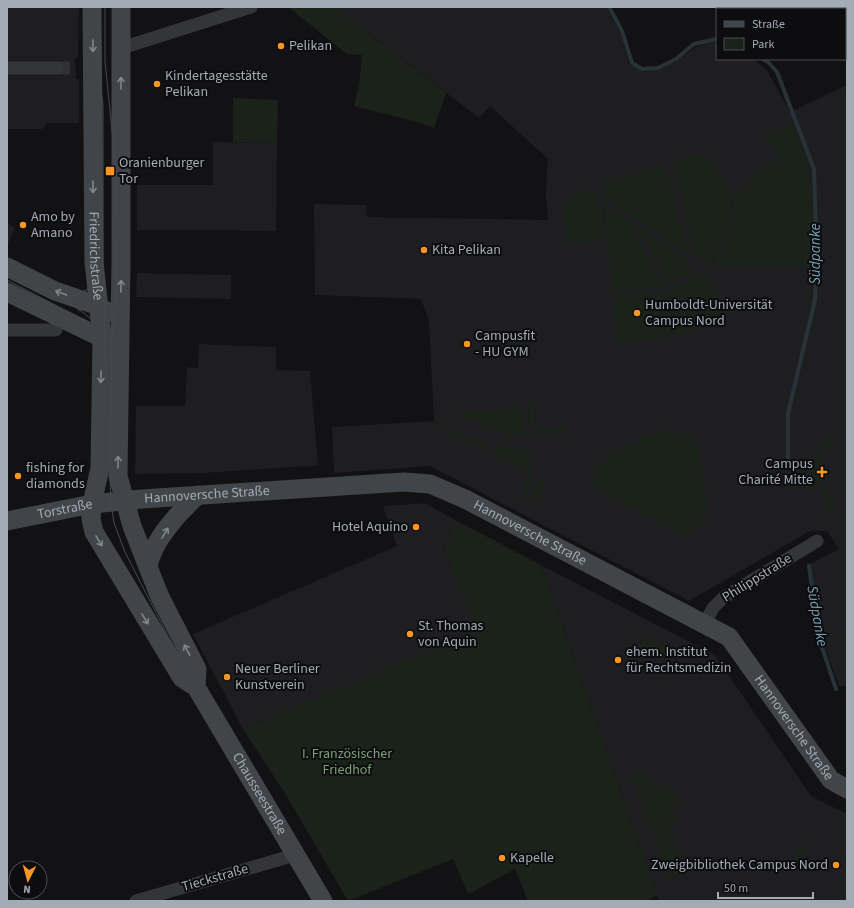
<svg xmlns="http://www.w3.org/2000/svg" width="854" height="908" viewBox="0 0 854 908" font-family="'Source Sans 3',sans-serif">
<rect width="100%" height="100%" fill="#121214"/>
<path fill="#1e1e21" d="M7,7H79L78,57L75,58L76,79H79V123H47L42,129H7Z
M334,7H606L621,34L629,64L645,72L674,63L694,48L709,42L717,43V59H753L767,70L790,112L847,85V686H839L820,633L810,564L839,549L827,531H810L689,601L430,466L334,473L332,427L434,421L429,321L421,299L315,295L314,204L366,205L367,217L548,220L546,196L547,162L549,160L490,106L479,118Z
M213,142L277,143L276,231L137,230V185H213Z
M7,223L15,228L7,246Z
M137,273L231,275V299L136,297Z
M199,344L276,347V370L310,371L318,465L308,467V466L203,473L135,474L136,406H185L187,367L198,368Z
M425,503L457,521L443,545L477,631L243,729L193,634L397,546L383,506Z
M541,565L715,655L811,796L847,814V901H659Z"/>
<path fill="#1a221a" d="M288,7H334L446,93L434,128L417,122L354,106L359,86L362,55L347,54Z
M233,98L278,100L277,143L233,142Z
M793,124L809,166L814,216L815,267L712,266L731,225L734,195L752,184L749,177L779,158L765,135Z
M702,153L722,177L731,194L729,224L710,264C689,263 687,216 683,201C680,188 675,175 671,162Z
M663,165C675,195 680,225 690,256L603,196L602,182Z
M589,189L601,200L605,240L566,244C564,214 555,199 589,189Z
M604,204L630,222L663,287L612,292Z
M638,227L685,259L691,274L667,285Z
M702,275H707L727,312L689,334L669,290Z
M665,292L686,335L617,345L612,297Z
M534,401L536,430L559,428V424L565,426L566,433L531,435L528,404Z
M521,408L522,428L527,429V436C502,436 479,423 457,412Z
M437,420L461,434L488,445L486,450L439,428Z
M666,431C702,429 702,461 704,488C705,495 708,506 707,513C704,522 694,537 685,536L593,487C594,456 640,437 666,431Z
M828,437H834L835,444L825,450L822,457L821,479L834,504L833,519L810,468L814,457Z
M496,446L530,450L532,483L523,502L519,499L526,484L524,482L529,472L493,453Z
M809,472L817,491L813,492L810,489L802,487Z
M538,482L545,485L534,507L528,504Z
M457,521L541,565L657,895L646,901H528L515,869L468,894L453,859L348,901L286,795L243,729L476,631L443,545Z
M638,630L639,631L631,647L635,656L642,662L640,664L624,656Z
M837,631L847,632V648Z
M645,635L669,648L663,660L654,658L655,652L653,649H648L644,653L639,647Z
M675,650L677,651L664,676L648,668L649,665L660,667L667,666Z
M640,773L644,775L656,792L668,783L681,802L671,810L679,821L666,830L690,866L669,880L632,779L633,776Z
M804,845L808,857L796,861L792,850Z"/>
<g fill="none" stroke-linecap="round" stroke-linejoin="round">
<path stroke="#283338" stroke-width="4" d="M609,7L622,31L632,63L642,69L658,68L676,59L694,44L717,39
M763,59L768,62L777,72L814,169L817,263L815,300L788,413V459
M809,566L818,635L836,689"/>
<path stroke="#2f3134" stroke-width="13" stroke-dasharray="13 6" stroke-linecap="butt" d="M57,68H76"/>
<path stroke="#333539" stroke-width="13" d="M121,46L131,45L251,7
M7,68H57
M7,330H56
M705,623L713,608L723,598L817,541
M136,901L295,855"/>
<g stroke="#414449" stroke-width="19">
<path id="s1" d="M92,7L94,262L102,338L100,468L92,504L91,519L94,532L182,678L196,687L323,901"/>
<path d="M121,7V262L118,476L132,526L148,567L160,597L197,669L196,687"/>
<path d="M7,267L55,291L96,305L108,312"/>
<path d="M7,292L98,336L113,338"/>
<path id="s2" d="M7,521L92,504L142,499L404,482L430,484L465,499L729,637L831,780L847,789"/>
<path d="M148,567C152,541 179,512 198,495"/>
</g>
<path stroke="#46494e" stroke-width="1" d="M98,7V63L103,106V262L106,371
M105,7V61L116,170L117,218L116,295L112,338L110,476L111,502L114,523L125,552L171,642L327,901
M7,273C38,288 86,304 104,335
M7,280L82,319C91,326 100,336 103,347
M58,297C77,298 97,288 102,269
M78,310L93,307L106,298"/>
</g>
<defs><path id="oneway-shaft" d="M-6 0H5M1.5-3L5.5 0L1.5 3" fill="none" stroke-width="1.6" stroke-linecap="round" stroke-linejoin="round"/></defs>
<g stroke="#81878f">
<use href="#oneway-shaft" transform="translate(93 46) rotate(90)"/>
<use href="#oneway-shaft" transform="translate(121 83) rotate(-90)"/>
<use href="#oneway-shaft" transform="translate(93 187) rotate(89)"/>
<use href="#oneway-shaft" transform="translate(121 286) rotate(-89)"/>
<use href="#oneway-shaft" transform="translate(61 293) rotate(-160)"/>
<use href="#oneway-shaft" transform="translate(101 377) rotate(91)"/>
<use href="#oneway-shaft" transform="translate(118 462) rotate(-89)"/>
<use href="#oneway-shaft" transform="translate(165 533) rotate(-58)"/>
<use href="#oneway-shaft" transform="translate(99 541) rotate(59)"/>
<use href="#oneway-shaft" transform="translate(145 619) rotate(59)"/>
<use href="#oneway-shaft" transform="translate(187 650) rotate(-118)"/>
</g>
<g fill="#fb9623" stroke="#0d0d0f" stroke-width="1.5">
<circle cx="281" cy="46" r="4"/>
<circle cx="157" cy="84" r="4"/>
<rect x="105" y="166" width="10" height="10" rx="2"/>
<circle cx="23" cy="225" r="4"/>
<circle cx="424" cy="250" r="4"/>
<circle cx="637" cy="313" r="4"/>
<circle cx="467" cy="344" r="4"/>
<path d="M820 466h4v4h4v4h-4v4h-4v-4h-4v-4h4z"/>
<circle cx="18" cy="476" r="4"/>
<circle cx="416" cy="527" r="4"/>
<circle cx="410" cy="634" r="4"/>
<circle cx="618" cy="660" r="4"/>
<circle cx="227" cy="677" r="4"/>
<circle cx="502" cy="858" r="4"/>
<circle cx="836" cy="865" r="4"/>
</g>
<g text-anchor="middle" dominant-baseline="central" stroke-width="4" stroke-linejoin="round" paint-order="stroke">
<g font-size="14" fill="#a3abb5" stroke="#0d0d0f" text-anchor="start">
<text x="289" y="46">Pelikan</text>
<text x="165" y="76">Kindertagesstätte<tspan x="165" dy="16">Pelikan</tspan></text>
<text x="119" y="163">Oranienburger<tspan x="119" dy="16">Tor</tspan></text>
<text x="31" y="217">Amo by<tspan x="31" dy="16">Amano</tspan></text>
<text x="432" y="250">Kita Pelikan</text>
<text x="645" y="305">Humboldt-Universität<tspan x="645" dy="16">Campus Nord</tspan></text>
<text x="475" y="336">Campusfit<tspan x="475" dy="16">- HU GYM</tspan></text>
<text x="813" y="464" text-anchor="end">Campus<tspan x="813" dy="16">Charité Mitte</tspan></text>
<text x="26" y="468">fishing for<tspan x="26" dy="16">diamonds</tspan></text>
<text x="408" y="527" text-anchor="end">Hotel Aquino</text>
<text x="418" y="626">St. Thomas<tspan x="418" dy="16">von Aquin</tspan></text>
<text x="626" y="652">ehem. Institut<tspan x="626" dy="16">für Rechtsmedizin</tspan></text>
<text x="235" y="669">Neuer Berliner<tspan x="235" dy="16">Kunstverein</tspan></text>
<text x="510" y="858">Kapelle</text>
<text x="828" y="865" text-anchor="end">Zweigbibliothek Campus Nord</text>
</g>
<g font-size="14" fill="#a3abb5" stroke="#0d0d0f">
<text stroke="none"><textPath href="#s1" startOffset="249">Friedrichstraße</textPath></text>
<text stroke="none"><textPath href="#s2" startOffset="202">Hannoversche Straße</textPath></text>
<text stroke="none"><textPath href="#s2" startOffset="59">Torstraße</textPath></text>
<text stroke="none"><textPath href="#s2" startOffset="537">Hannoversche Straße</textPath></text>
<text transform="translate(757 578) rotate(-32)">Philippstraße</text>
<text stroke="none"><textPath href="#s2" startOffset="873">Hannoversche Straße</textPath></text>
<text stroke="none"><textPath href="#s1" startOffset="838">Chausseestraße</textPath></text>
<text transform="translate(215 878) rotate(-16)">Tieckstraße</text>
</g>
<g font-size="14" fill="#7ba178" stroke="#0d0d0f">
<text x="347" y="754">I. Französischer<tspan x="347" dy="16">Friedhof</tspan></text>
</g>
<g font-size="15" font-style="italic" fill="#779fb3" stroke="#0d0d0f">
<text transform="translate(815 254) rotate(-90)">Südpanke</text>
<text transform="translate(817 616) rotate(80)">Südpanke</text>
</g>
</g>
<rect width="854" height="908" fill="none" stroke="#a3abb5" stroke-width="16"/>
<rect x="716" y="8" width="130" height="52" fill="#0d0d0f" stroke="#494c51"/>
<rect x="724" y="21" width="20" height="6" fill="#414449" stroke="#494c51"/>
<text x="752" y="28" font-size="12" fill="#a3abb5">Straße</text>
<rect x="724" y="38" width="20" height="12" fill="#1a221a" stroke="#494c51"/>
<text x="752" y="48" font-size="12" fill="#a3abb5">Park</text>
<g transform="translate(28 880) rotate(186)"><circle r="19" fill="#0d0d0f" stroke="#494c51"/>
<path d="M0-3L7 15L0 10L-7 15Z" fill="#fb9623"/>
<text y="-6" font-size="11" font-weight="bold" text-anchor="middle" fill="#a3abb5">N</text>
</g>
<path d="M718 892v6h95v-6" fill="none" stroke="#a3abb5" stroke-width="2"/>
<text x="724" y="892" font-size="12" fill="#a3abb5" stroke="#0d0d0f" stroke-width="3" paint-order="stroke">50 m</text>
</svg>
